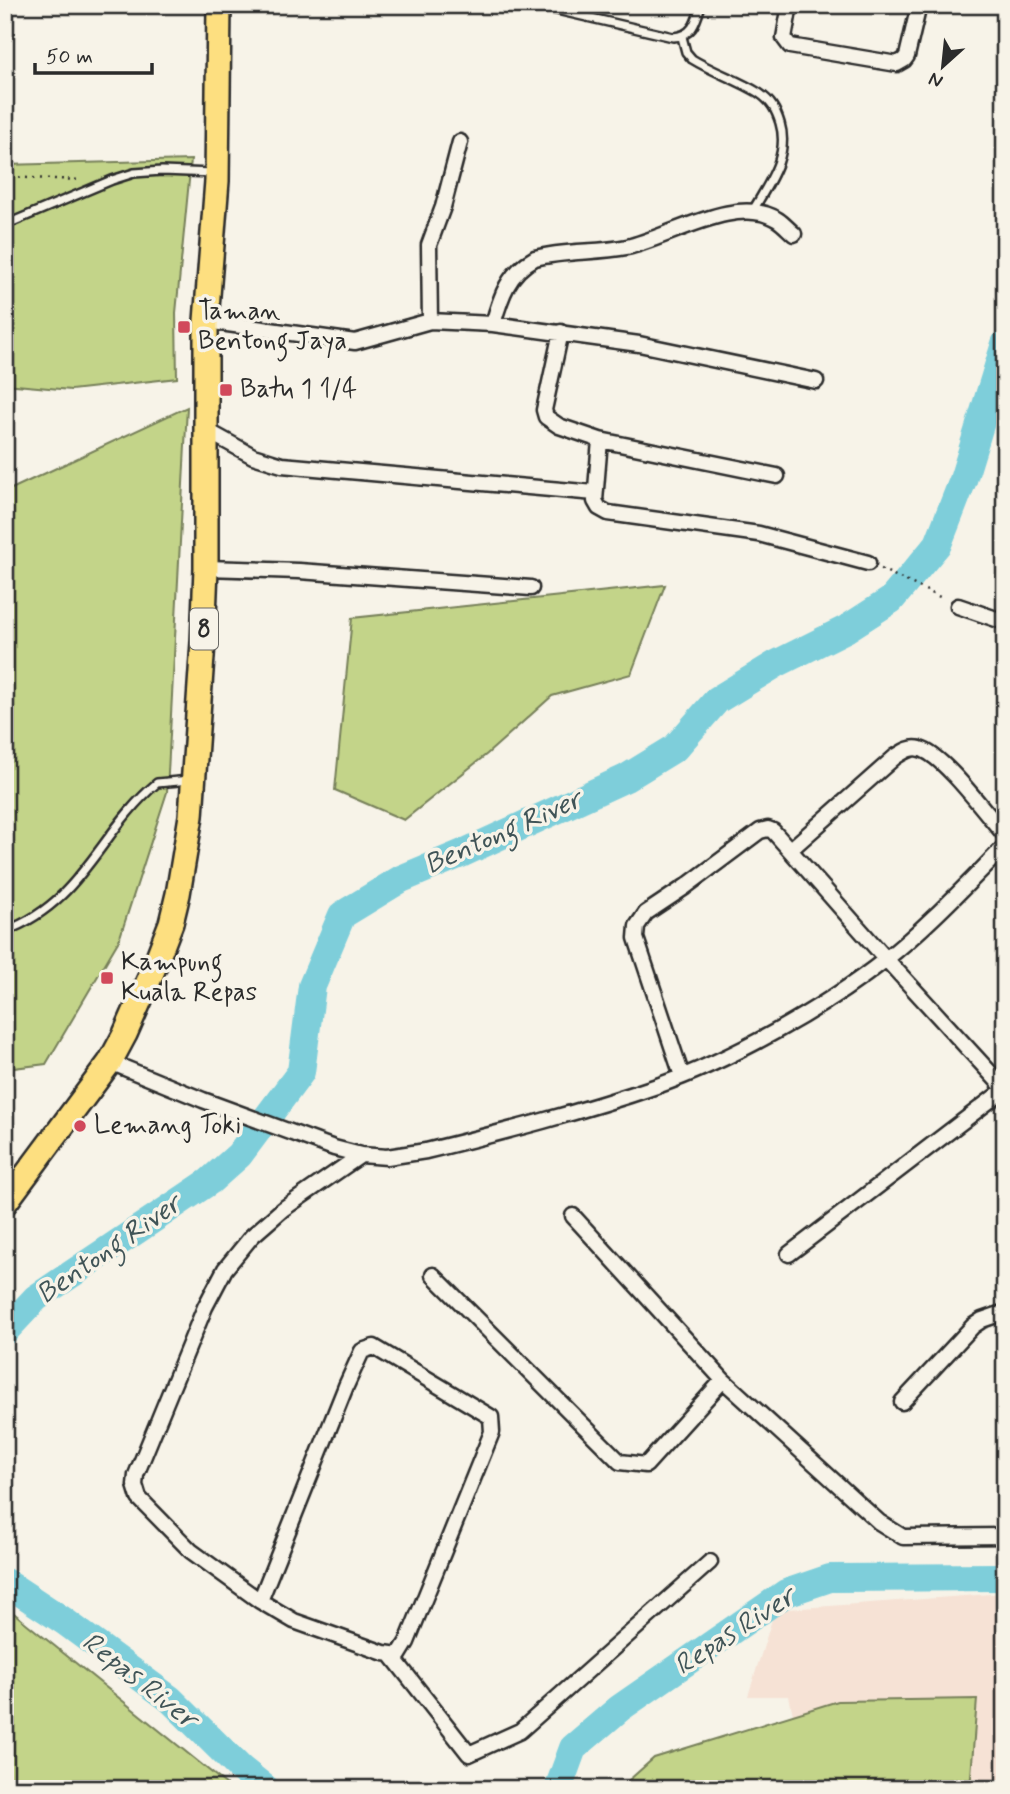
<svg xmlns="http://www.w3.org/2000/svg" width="1010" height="1794" viewBox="0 0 1010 1794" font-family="Mynerve,sans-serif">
<rect width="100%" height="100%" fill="#f7f3e8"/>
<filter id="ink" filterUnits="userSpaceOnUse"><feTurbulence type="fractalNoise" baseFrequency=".0143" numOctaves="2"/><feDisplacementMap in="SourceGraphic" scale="14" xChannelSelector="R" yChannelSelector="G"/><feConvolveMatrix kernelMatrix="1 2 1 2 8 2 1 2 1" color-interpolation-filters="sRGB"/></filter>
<g filter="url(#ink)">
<path fill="#f6e2d5" d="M1005,1593V1789H970L977,1699L838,1701L793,1715L789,1696H748L775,1610Z"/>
<path fill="#c3d489" stroke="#77805a" stroke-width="2" d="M191,160L176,313L177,378L71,390L5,384V165Z
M187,407L167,792L119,940L46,1064L5,1069V492Z
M665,585L631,674L552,696L487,754L404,820L335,790L352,618Z
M5,1606L232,1789H5Z
M977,1699L970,1789H619L654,1758L838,1701Z"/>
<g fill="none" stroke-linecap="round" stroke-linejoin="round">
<path stroke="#7eceda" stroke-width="28" d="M5,1331L36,1298L210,1181L239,1155L301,1072L312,986L342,915L401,879L463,853L626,778L675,748L717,700L776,664L846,629L891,600L938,544L963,480L1005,344
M5,1582L64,1621L170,1699L241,1769L266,1789
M558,1789L573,1748L620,1708L786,1593L830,1578L1005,1577"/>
<g stroke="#2b2b2b" stroke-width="12">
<path id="service" d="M535,5L673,37C693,36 696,22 701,5
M682,37L686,52L692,59C713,72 738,80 759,93C771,101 776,110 780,123C790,156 768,184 752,212
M5,225L112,180L134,173L162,171L213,173
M5,931C82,903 100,831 157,783L190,780"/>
</g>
<g stroke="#2b2b2b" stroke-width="19">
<path id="minor" d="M790,5L784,38L790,46L897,64L904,60L907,56L919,5
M206,321L355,342L430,321L493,324L639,344L816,381
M430,321L429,245L443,207L460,142
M493,324C501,296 508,273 535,258C565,250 597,253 627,247C669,238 737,193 778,220C784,224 789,230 794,234
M561,332L544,410L546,417L559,426L600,440L777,476
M204,429L253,456L282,465L595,493
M600,440L595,501L599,508L608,513L759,534L868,563
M206,568L299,571L531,588
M958,606L1005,622
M790,850L895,757C903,752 911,746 920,749C943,754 988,816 1005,835
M110,1062L203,1100L334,1148L361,1155L387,1157L426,1151C503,1132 582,1112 657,1086C731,1060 824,1008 885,960C928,926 966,885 1005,846
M682,1076L636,938L637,926L646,913L685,887L760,831L768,829L773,831L886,959L1005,1089
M573,1216L723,1380L879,1522L903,1537L1005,1536
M789,1254L1005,1089
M433,1275L620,1462L646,1465L723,1380
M902,1402L973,1326L982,1320L1005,1312
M260,1601L346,1386L362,1351L374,1347L491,1417L492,1432L407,1642L399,1655L384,1653L294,1621L260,1601L191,1551L139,1498L135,1485L136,1475L205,1307L225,1269L252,1236L283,1209L361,1155
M392,1656L469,1754L520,1731L710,1562"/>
</g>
<g stroke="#2b2b2b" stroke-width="28">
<path id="primary" d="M5,1203L110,1062L125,1034L151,975L171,923L178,894L191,816L203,642L206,568V321L217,181L219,5"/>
</g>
<path stroke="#2b2b2b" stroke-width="2.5" stroke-dasharray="2 5" stroke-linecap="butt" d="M5,177L81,180
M881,569L944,599"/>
<use href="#service" stroke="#f7f3e8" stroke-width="7"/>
<use href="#minor" stroke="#f7f3e8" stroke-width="14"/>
<use href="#primary" stroke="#fddf80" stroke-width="23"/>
</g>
</g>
<g fill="#d1495b" stroke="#f7f3e8" stroke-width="2.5">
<rect x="177" y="320" width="14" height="14" rx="3.5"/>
<rect x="219" y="383" width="14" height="14" rx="3.5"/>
<rect x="100" y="971" width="14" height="14" rx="3.5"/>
<circle cx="80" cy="1126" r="7"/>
</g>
<g text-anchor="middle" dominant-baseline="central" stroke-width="7" stroke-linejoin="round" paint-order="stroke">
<rect fill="#f7f3e8" stroke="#686764" stroke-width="2" x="190" y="608.5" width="28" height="41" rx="5"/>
<g font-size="24" font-weight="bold" fill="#2b2b2b">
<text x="204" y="629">8</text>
</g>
<g font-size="26" fill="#2b2b2b" stroke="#f7f3e8" text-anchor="start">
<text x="198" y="312">Taman<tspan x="198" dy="30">Bentong Jaya</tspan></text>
<text x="240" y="390">Batu 1 1/4</text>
<text x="121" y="963">Kampung<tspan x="121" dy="30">Kuala Repas</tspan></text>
<text x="94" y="1126">Lemang Toki</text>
</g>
<g font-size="28" font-style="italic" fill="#405457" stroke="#f7f3e8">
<text transform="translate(503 833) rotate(-24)">Bentong River</text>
<text transform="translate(109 1250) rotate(-35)">Bentong River</text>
<text transform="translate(735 1632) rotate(-33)">Repas River</text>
<text transform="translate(139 1681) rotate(38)">Repas River</text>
</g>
</g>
<rect width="1010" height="1794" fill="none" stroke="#f7f3e8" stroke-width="28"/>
<rect x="14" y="14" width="982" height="1766" fill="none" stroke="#2b2b2b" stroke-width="2.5" filter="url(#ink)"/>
<g transform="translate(943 66) rotate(207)" stroke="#f7f3e8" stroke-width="5" paint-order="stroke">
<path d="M0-5L12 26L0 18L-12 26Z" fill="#2b2b2b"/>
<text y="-10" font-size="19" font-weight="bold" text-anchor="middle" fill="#2b2b2b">N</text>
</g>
<path d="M35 63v10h117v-10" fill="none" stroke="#2b2b2b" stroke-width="3.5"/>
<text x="46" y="63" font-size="21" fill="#2b2b2b" stroke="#f7f3e8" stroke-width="5" paint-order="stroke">50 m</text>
</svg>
